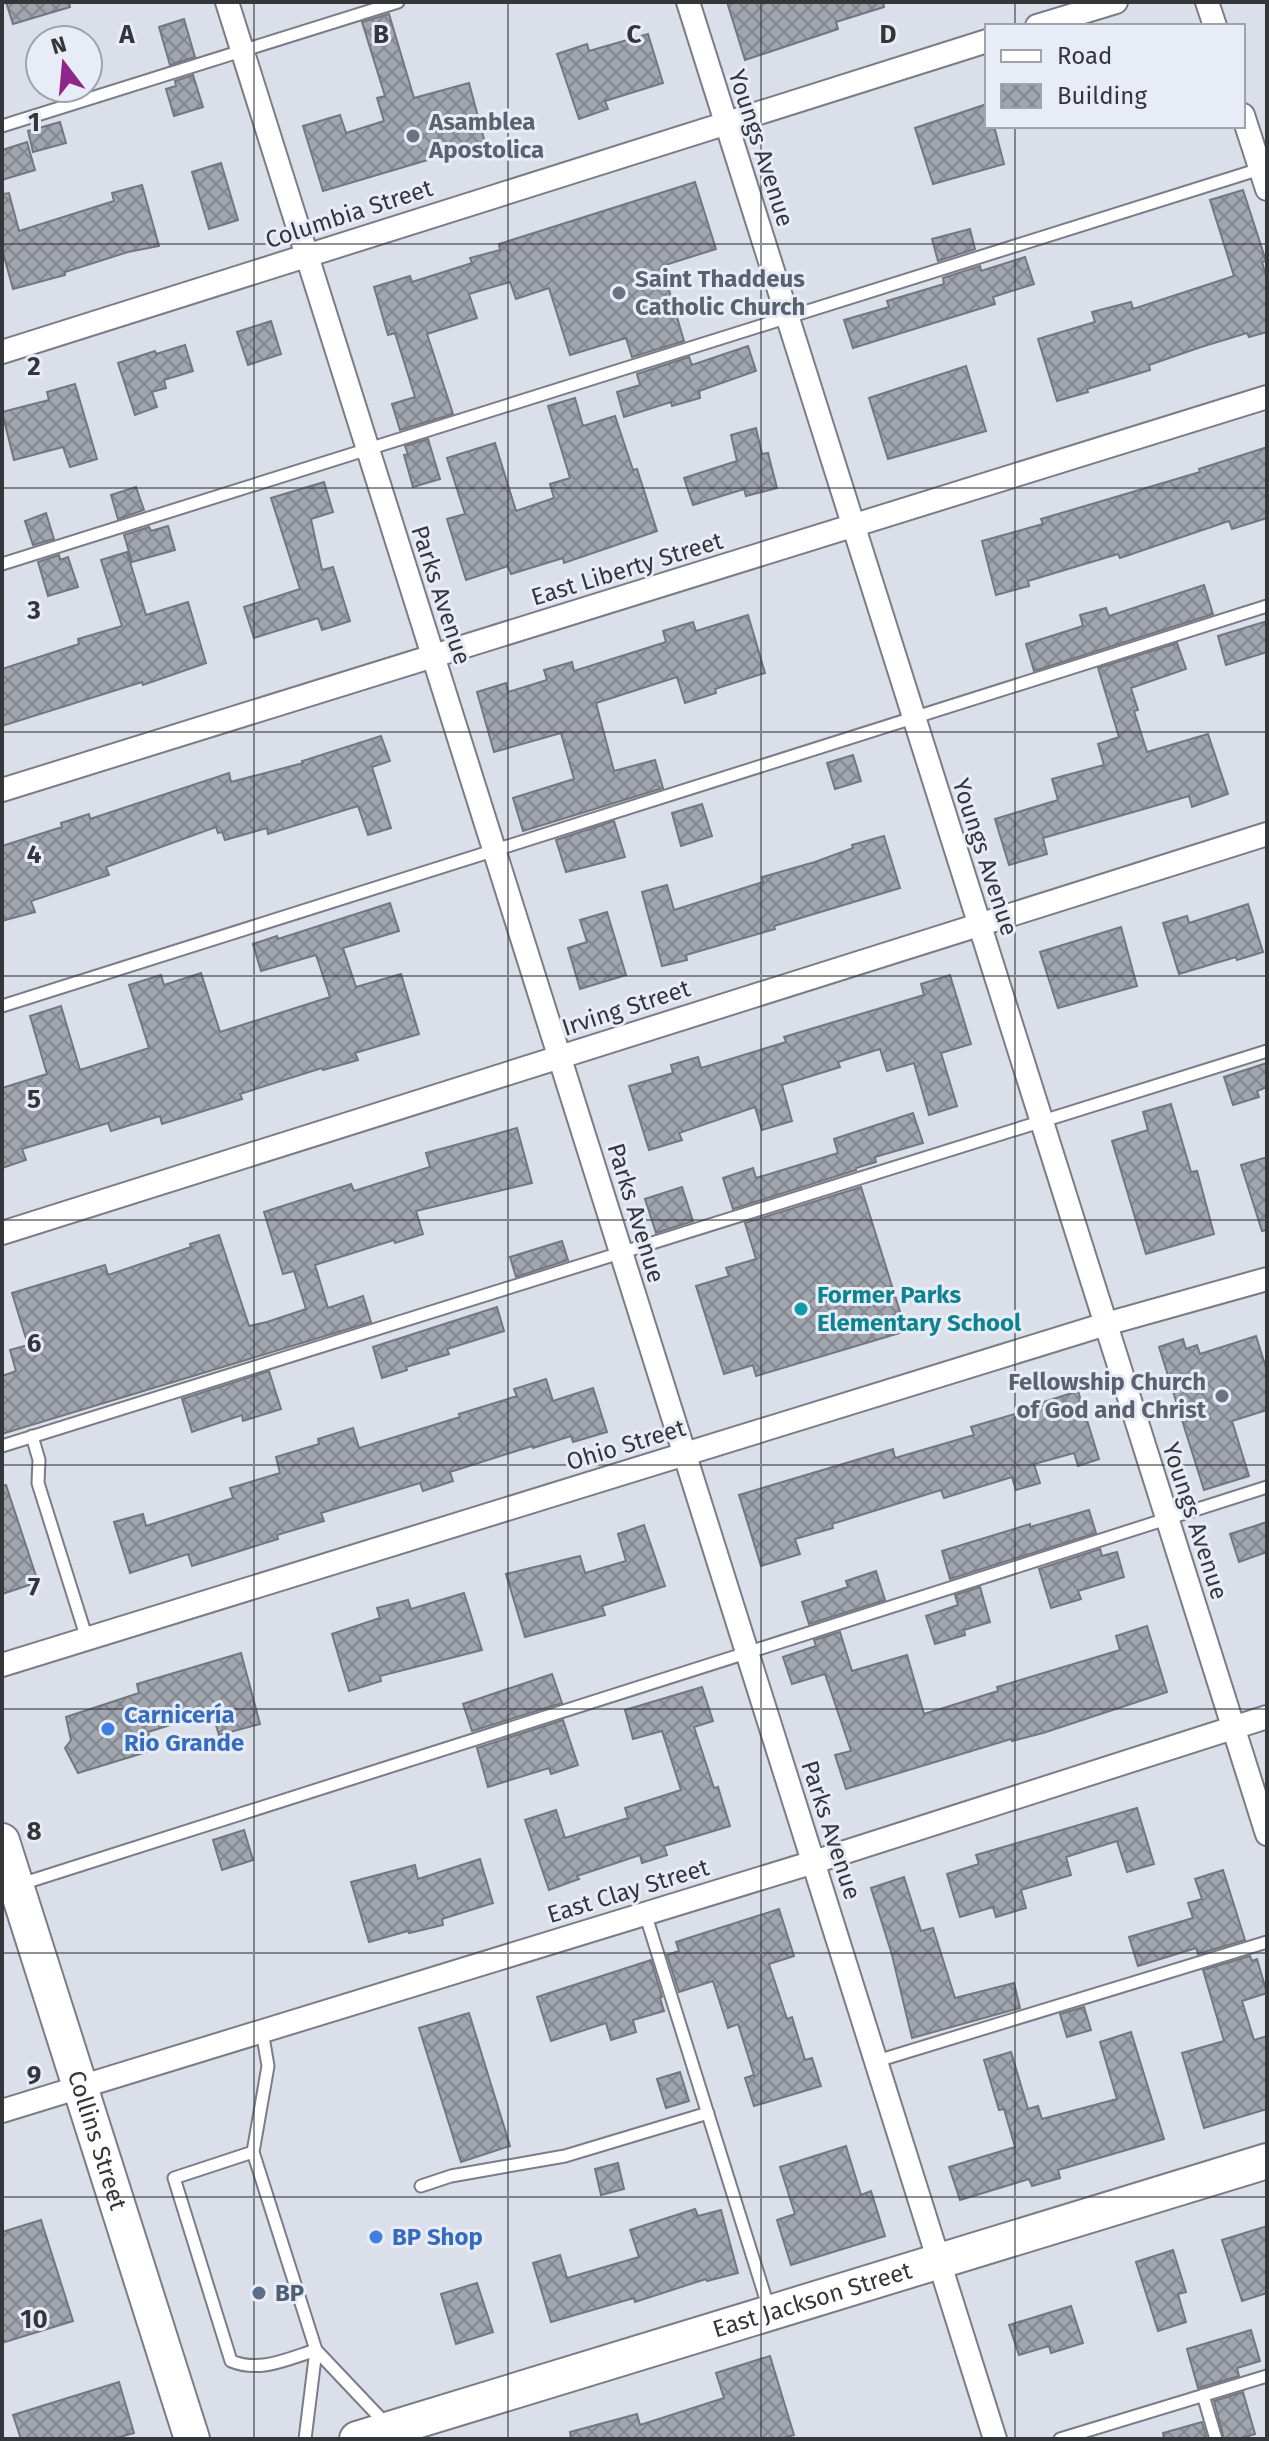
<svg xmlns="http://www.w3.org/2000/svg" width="1269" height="2441" viewBox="0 0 1269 2441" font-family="'Fira Sans',sans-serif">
<defs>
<pattern id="building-cross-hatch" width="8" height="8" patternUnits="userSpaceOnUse" patternTransform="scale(2)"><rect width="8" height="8" fill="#a1a5af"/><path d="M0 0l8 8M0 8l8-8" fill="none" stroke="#84878f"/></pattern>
</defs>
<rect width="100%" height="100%" fill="#dbdfea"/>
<path fill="url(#building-cross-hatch)" stroke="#737780" stroke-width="2" d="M6,2H69L70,7L13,24Z
M727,2H883L884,7L836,22L838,29L745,60Z
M389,14L414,98L469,83L485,143L323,191L303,126L340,115L346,133L384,121L377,98L385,96L362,22Z
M184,19L195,57L170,65L159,27Z
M648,34L663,83L605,101L608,109L579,119L557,54L587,44L589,51Z
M193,75L203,107L174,116L166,89L176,86L175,81Z
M987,104V126H994L1004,164L933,184L915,128Z
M60,122L66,143L33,152L28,131Z
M27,142L35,170L2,180V150Z
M221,163L238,220L209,229L192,172Z
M695,182L716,249L662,266L684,341L632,357L626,338L570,355L549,288L516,299L510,282L469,294L477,318L427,334L453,414L400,430L392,404L415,397L395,333L388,335L374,287L410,276L412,282L472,263L470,258L500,250L499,244Z
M142,185L159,246L128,252L65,272V275L13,289L2,249V194L9,193L19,231L114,201L112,193Z
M1243,190L1266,261L1262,262L1267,279V332L1249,337L1247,333L1201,347L1149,365L1150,370L1087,389L1088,392L1057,401L1038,339L1095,322L1092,312L1131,302L1133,309L1234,276L1210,200Z
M970,229L975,249L938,261L932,239Z
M1025,257L1034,284L993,297L995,304L853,348L844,320L889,307L887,301L944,284L943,278L980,266L981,271Z
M271,321L281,354L248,365L237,332Z
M185,345L193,371L164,380L166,388L152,392L157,407L135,415L118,363L155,351L156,354Z
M748,346L756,371L699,391L700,398L672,406L671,402L624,417L617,392L640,385L637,374L689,357L692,365Z
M966,366L986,431L888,459L869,398Z
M75,384L97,459L70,467L63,447L14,460L2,412L49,400L47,392Z
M575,398L583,426L615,416L633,470L637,469L657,531L564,563L563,558L511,574L508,566L466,580L447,519L465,514L447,458L495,443L516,511L554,498L550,484L570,478L548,406Z
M756,428L762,454L768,453L777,488L746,496L744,489L693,505L684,478L737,461L731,435Z
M428,439L440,479L413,487L404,455L408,454L405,446Z
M1267,447V518L1232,529L1229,521L1120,558L1118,554L1028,581L1029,586L996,595L982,541L1043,524L1041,519L1200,472L1199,469Z
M324,482L333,512L311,519L322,570L333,567L350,621L322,630L318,618L254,638L244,607L300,589L271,498Z
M136,487L144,510L118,519L111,495Z
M46,513L54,539L33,545L25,521Z
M168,526L175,550L132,562L124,535L149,527L151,531Z
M127,552L146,615L188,602L206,663L143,685L142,682L2,726V669L79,644L78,639L122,626L101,560Z
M59,555L60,560L68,557L78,587L48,596L38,562Z
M1204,585L1213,614L1034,671L1026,644L1083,626L1080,615L1106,608L1109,616Z
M748,615L765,673L715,689L716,693L685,703L677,677L596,703L614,771L655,760L663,788L523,831L513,798L574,779L561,733L494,752L477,692L506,683L508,692L547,680L544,670L572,662L574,671L666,642L663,631L693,622L696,631Z
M1267,621V652L1226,665L1218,636Z
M1177,643L1186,669L1131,688L1138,710L1134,711L1147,752L1208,734L1228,794L1192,807L1189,796L1043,838L1047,854L1009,865L995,819L1058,800L1052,779L1104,765L1098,744L1119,737L1098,668Z
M381,736L390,761L372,767L391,828L368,835L358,806L268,834L267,828L225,840L222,832L218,833L216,827L106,867L109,875L31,901L35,912L2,921V846L62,827L61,823L89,814L90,819L229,773L231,782L303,763L302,761Z
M853,755L861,781L835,789L827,763Z
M702,804L712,836L681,846L672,813Z
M614,821L625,857L566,872L556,840Z
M884,836L900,888L774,926L775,929L686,955L687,960L662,966L642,892L667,885L674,910L763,882L762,877L815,862L853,848L852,845Z
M390,903L399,931L343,948L356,987L401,974L419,1034L355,1053L358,1060L323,1070L322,1068L240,1094L242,1099L162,1124L160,1116L111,1131L108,1123L22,1149L26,1160L2,1168V1088L47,1074L30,1016L61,1006L80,1070L149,1048L129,985L161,975L164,985L201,973L220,1032L330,997L316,955L261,971L253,944L277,936L278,939Z
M1248,904L1263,952L1237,960L1236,957L1179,974L1163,923L1187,916L1189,923Z
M607,912L626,975L580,989L568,948L587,942L580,920Z
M1121,927L1137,986L1058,1008L1040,952Z
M950,975L971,1044L941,1053L957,1106L929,1115L914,1063L887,1071L880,1049L838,1062L840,1067L782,1085L792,1121L762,1130L755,1107L679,1133L682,1140L649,1150L629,1086L673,1073L671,1065L698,1057L701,1068L786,1042L784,1037L924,995L921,984Z
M1267,1063V1087L1257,1091L1259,1097L1233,1105L1224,1077Z
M1171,1104L1191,1172L1197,1171L1214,1234L1146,1254L1112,1141L1148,1130L1143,1112Z
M913,1113L923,1143L875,1157L876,1162L856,1168V1170L733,1209L723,1178L753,1168L756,1178L838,1153L834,1139Z
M517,1128L532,1183L416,1211L423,1234L395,1243L394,1240L315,1265L328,1308L363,1296L371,1322L2,1434V1376L16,1371L10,1350L28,1345L12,1293L105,1265L108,1275L191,1247L190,1244L219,1235L249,1326L267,1322L306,1309L294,1271L283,1274L264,1212L351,1184L354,1191L430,1167L426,1153Z
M1267,1157V1230L1262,1231L1241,1165Z
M682,1187L693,1221L656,1233L645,1199Z
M861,1187L906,1331L756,1376L753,1365L724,1374L696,1286L729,1276L726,1268L756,1259L745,1223Z
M562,1241L568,1260L516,1277L510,1257Z
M497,1307L504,1331L447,1349L449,1354L406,1367L407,1370L382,1378L373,1347Z
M1256,1336L1267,1371V1410L1232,1421L1249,1476L1204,1490L1159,1347L1183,1339L1186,1349L1197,1345L1200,1354Z
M269,1371L281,1409L243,1421L242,1415L192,1432L182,1399Z
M546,1379L553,1401L593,1388L607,1432L573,1442L571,1436L533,1448L532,1446L450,1472L453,1481L423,1491L420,1483L321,1513L324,1521L277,1535L278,1539L192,1566L188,1554L130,1573L114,1522L143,1514L146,1526L233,1498L230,1488L280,1473L276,1457L319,1444L318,1439L353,1428L359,1448L460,1417L459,1414L517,1396L514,1389Z
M1078,1391L1099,1459L1078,1466L1074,1453L1034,1464L1040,1483L1016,1490L1012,1477L944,1498L941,1490L832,1524L833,1528L795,1539L800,1554L761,1566L739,1495L893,1449L895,1458L974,1435L971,1427L1045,1405L1044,1402Z
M6,1485L38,1582L2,1594V1486Z
M1089,1510L1096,1533L950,1579L942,1551L1030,1524V1527Z
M1267,1522V1552L1239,1562L1230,1534Z
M644,1525L665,1586L602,1606L605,1615L525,1637L506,1574L580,1556L585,1573L626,1561L618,1534Z
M1100,1549L1102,1556L1117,1552L1124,1577L1078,1591L1081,1599L1051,1608L1039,1569Z
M876,1571L885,1600L809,1624L802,1602L848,1587L846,1581Z
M980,1587L990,1622L964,1630L965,1635L935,1644L926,1616L958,1605L955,1595Z
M464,1593L482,1650L380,1676L381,1681L349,1691L332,1634L380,1618L377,1608L408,1600L411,1609Z
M1147,1626L1167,1692L1043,1733L1012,1741L1011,1739L846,1789L835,1755L851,1751L825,1674L792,1684L783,1657L816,1646L814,1640L840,1632L852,1671L907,1655L924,1714L998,1691L997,1687L1120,1650L1116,1636Z
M241,1653L260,1724L219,1735L212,1712L148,1732L153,1750L78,1773L65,1748L71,1740L66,1717L139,1693L137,1684Z
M552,1674L562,1703L472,1731L463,1704Z
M702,1687L713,1721L694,1727L714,1788L718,1787L730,1826L664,1846L667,1855L642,1863L640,1855L577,1876L579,1879L549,1890L525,1820L556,1810L565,1838L628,1818L625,1808L681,1790L662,1731L633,1739L625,1710Z
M563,1720L578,1765L551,1774L549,1768L488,1787L477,1748Z
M1137,1808L1154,1864L1127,1872L1117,1841L1066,1857L1071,1875L1021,1890L1026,1908L996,1917L993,1907L960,1917L947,1874L979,1864L976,1855Z
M244,1830L253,1860L222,1870L213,1840Z
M480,1859L493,1903L442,1919L443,1925L409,1933L408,1931L369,1942L351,1882L415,1865L418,1879Z
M1223,1870L1245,1940L1198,1954L1196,1948L1138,1966L1129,1937L1193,1918L1188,1903L1202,1899L1195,1879Z
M904,1877L921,1931L933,1928L955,1998L1014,1983L1020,2008L912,2038L892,1955L871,1888Z
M779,1909L794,1956L769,1964L787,2019L792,2017L805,2060L812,2058L821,2086L754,2106L745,2078L754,2075L738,2024L728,2028L713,1981L679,1992L667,1955L679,1951L676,1942Z
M1250,1956L1252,1961L1257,1959L1267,1993L1242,2001L1254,2040L1267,2036V2109L1204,2128L1182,2053L1224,2041L1203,1970Z
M651,1960L662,1997L660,1998L664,2011L633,2020L636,2032L611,2040L606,2023L551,2041L537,1997Z
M1084,2007L1091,2030L1067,2037L1060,2014Z
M469,2013L510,2146L461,2162L419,2028Z
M1131,2032L1164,2139L1058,2170L1060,2178L1032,2186L1029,2179L960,2200L949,2167L1015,2147L1004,2109L999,2110L984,2060L1011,2052L1028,2109L1038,2106L1042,2119L1117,2099L1100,2042Z
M680,2072L689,2101L666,2108L657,2079Z
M846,2146L861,2195L871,2191L885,2236L791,2265L777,2220L795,2214L780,2167Z
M618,2163L624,2189L601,2195L595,2169Z
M695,2209L698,2216L721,2210L738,2273L707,2281L706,2279L635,2302L634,2298L551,2322L533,2263L560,2255L567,2278L639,2257L630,2230Z
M41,2220L73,2321L2,2343V2232Z
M1267,2226V2293L1242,2301L1222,2240Z
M1173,2250L1186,2292L1178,2294L1186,2322L1158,2331L1136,2262Z
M477,2283L493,2332L456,2344L441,2294Z
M1071,2306L1083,2343L1051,2353L1049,2346L1019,2355L1009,2325Z
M1251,2330L1260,2361L1237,2368L1239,2376L1198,2388L1187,2349Z
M770,2356L794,2435L780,2439H571L570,2432L637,2414L640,2425L724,2398L716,2373Z
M119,2382L134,2433L113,2439H21L13,2415Z
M1243,2392L1255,2434L1239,2439H1224L1214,2401Z
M1202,2422L1207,2439H1164L1163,2433Z"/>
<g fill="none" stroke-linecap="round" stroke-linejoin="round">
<g stroke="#7a7d87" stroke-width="15">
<path id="service" d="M2,126L398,2
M2,564L1260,169
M2,1006L1267,606
M32,1436L39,1460L38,1483L87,1639
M2,1446L1267,1051
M21,1884L1267,1487
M645,1913L769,2309
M877,2061L1267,1942
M253,2152L174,2178L231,2361C260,2373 287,2359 316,2350L253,2152L268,2066L262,2031
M421,2186L451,2176L565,2156L708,2113
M1203,2395L1216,2439
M305,2439L316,2350L386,2424
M1060,2439L1267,2376"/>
</g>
<g stroke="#7a7d87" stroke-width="26">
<path id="minor" d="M227,2L995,2439
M688,2L1267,1834
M1207,2L1215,26
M1037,26L1116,2
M1243,115L1267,189
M2,352L987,41
M2,790L1267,397
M2,1233L1267,834
M2,1665L1106,1324L1267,1279
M2,2111L814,1862L1267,1717"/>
</g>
<g stroke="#7a7d87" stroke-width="38">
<g id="primary">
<path id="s1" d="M2,1841L192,2439"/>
<path id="s2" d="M357,2439L1267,2161"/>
</g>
</g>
<use href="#service" stroke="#fff" stroke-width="11"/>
<use href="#minor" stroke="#fff" stroke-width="22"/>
<use href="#primary" stroke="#fff" stroke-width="34"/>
</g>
<path fill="none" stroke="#34363a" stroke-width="2" stroke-opacity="0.55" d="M254,2V2439M508,2V2439M761,2V2439M1015,2V26M1015,126V2439M2,244H1267M2,488H1267M2,732H1267M2,976H1267M2,1220H1267M2,1465H1267M2,1709H1267M2,1953H1267M2,2197H1267"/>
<g fill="#6b7280" stroke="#e8ecf7" stroke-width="3">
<circle cx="413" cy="136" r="8"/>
<circle cx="619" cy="293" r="8"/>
<circle cx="1222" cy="1396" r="8"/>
</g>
<circle fill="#0f9aa8" stroke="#e8ecf7" stroke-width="3" cx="801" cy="1309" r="8"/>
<g fill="#3f7fe0" stroke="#e8ecf7" stroke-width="3">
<circle cx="108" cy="1729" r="8"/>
<circle cx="376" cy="2237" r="8"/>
</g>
<circle fill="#5c6f8a" stroke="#e8ecf7" stroke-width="3" cx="259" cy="2293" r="8"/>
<g text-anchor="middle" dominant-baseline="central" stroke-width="6" stroke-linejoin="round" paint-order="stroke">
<g font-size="24" font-weight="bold" fill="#5b616d" stroke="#e8ecf7" text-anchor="start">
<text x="429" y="122">Asamblea<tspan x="429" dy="28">Apostolica</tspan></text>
<text x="635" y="279">Saint Thaddeus<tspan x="635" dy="28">Catholic Church</tspan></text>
<text x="1206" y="1382" text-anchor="end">Fellowship Church<tspan x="1206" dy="28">of God and Christ</tspan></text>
</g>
<g font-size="24" fill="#34363a" stroke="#e8ecf7">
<text transform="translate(761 148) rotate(72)">Youngs Avenue</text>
<text transform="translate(349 214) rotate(-18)">Columbia Street</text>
<text transform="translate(627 569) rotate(-17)">East Liberty Street</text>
<text transform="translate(441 595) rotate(72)">Parks Avenue</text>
<text transform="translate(985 857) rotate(72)">Youngs Avenue</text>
<text transform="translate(626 1008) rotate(-18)">Irving Street</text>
<text transform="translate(636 1213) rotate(73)">Parks Avenue</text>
<text transform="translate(626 1445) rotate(-17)">Ohio Street</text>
<text transform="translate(1195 1521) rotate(72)">Youngs Avenue</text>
<text transform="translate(831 1830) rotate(72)">Parks Avenue</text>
<text transform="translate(628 1891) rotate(-17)">East Clay Street</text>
<text stroke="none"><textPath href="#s1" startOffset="314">Collins Street</textPath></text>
<text stroke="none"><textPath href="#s2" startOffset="476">East Jackson Street</textPath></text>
</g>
<g font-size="24" font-weight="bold" fill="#0d838f" stroke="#e8ecf7" text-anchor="start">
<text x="817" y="1295">Former Parks<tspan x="817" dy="28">Elementary School</tspan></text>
</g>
<g font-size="24" font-weight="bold" fill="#366cbe" stroke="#e8ecf7" text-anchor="start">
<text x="124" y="1715">Carnicería<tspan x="124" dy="28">Rio Grande</tspan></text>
<text x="392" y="2237">BP Shop</text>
</g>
<g font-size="24" font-weight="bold" fill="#4e5e75" stroke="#e8ecf7" text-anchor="start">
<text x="275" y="2293">BP</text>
</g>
</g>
<g font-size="26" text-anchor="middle" font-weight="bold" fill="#34363a" stroke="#e8ecf7" stroke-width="6" stroke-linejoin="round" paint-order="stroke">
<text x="127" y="43">A</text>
<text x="381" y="43">B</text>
<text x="634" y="43">C</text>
<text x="888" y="43">D</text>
<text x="34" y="131">1</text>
<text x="34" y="375">2</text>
<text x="34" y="619">3</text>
<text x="34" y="863">4</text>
<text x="34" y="1108">5</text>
<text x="34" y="1352">6</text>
<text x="34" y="1596">7</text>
<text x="34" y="1840">8</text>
<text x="34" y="2084">9</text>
<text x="34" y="2328">10</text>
</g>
<rect width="1269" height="2441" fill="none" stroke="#34363a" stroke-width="8"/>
<rect x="985" y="24" width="260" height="104" fill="#e8ecf7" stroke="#a0a3ab" stroke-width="2"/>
<rect x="1001" y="50" width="40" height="12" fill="#ffffff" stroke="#a0a3ab" stroke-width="2"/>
<text x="1057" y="64" font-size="24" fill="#34363a">Road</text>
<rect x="1001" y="84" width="40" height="24" fill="url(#building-cross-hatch)" stroke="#a0a3ab" stroke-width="2"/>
<text x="1057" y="104" font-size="24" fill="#34363a">Building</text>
<g transform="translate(64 64) rotate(344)"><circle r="38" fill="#e8ecf7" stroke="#a0a3ab" stroke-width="2"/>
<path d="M0-6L14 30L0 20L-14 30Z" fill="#912689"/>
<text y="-12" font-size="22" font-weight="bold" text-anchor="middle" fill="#34363a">N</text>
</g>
</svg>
